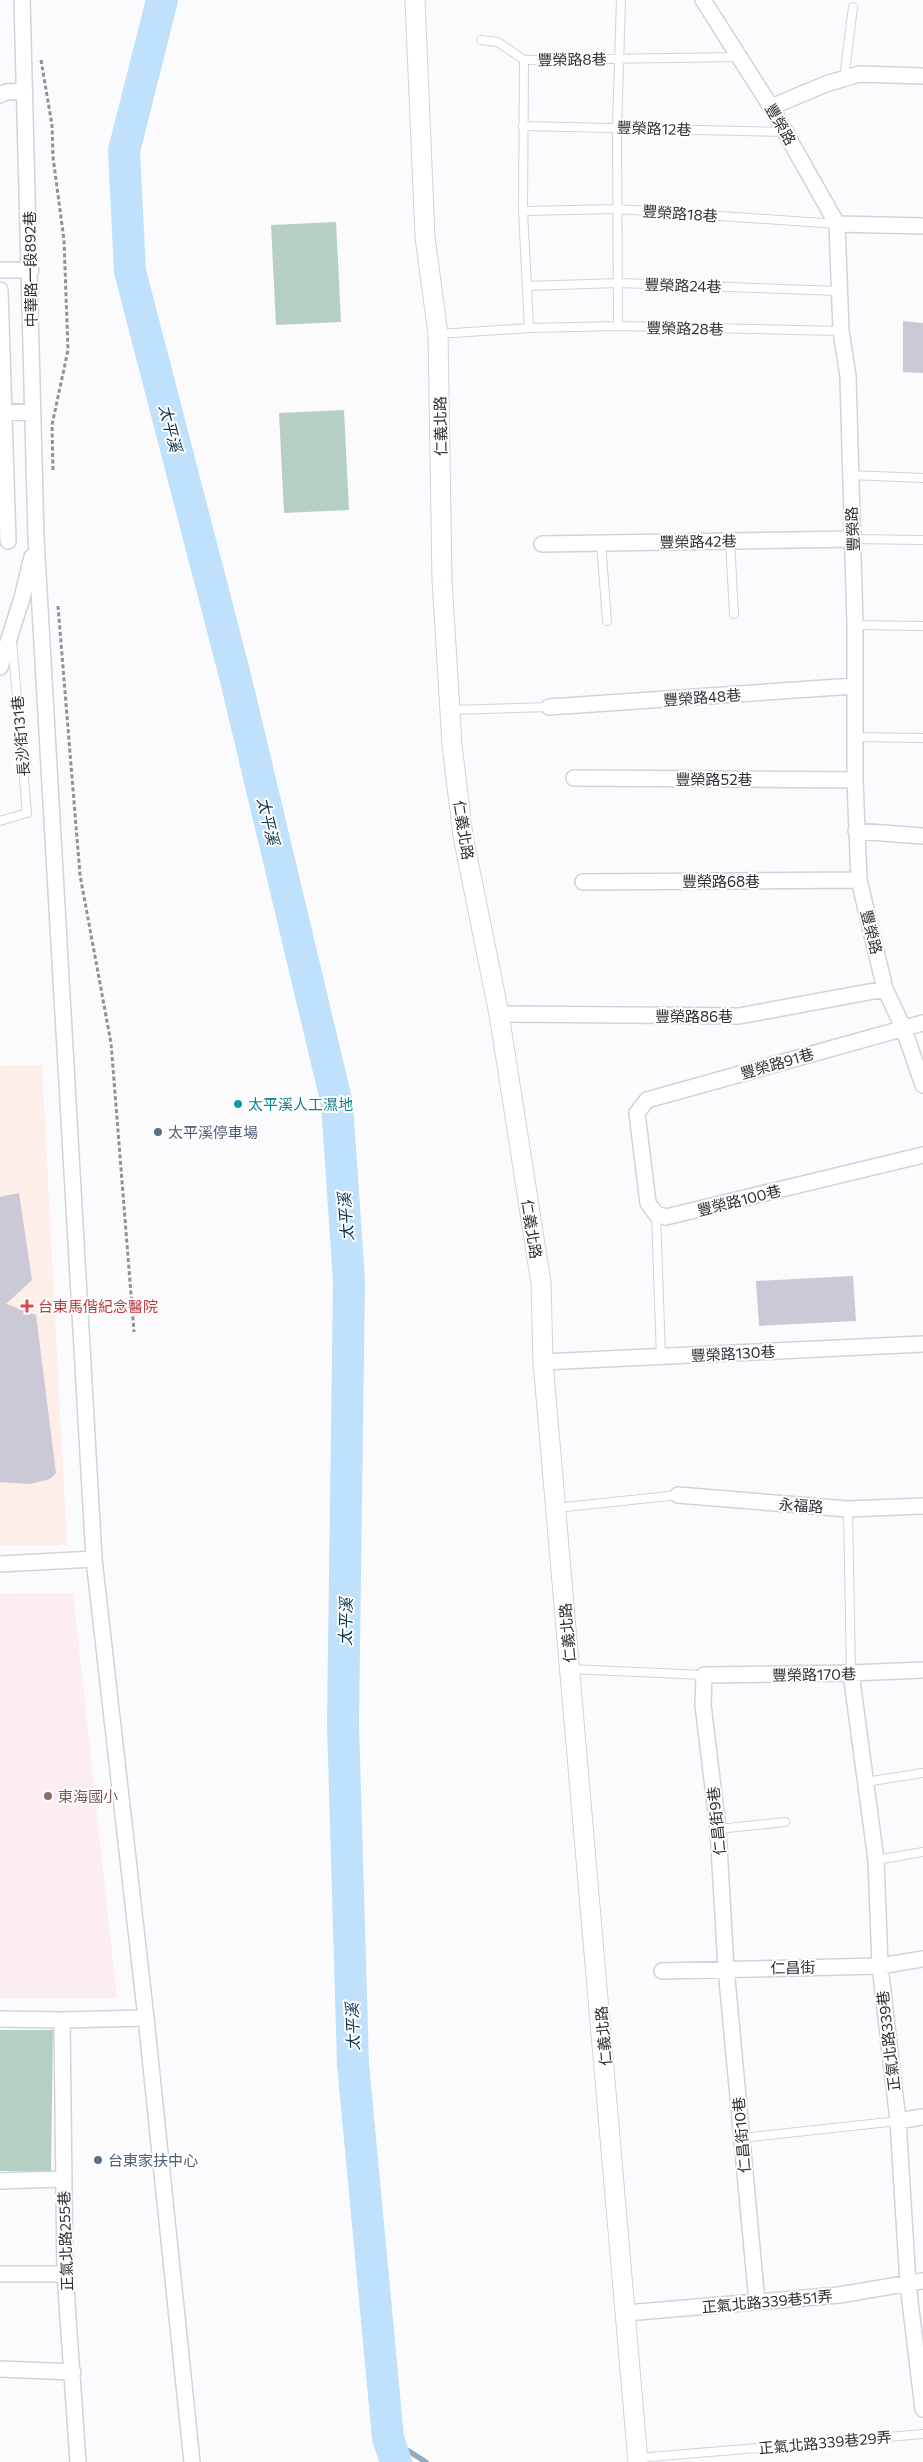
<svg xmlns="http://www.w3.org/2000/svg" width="923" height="2462" viewBox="0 0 923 2462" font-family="Commissioner,'Noto Sans TC',sans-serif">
<rect width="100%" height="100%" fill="#fbfbfe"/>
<path fill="#fcedf2" d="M73,1593L117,1998H0V1594Z"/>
<path fill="#fdeee9" d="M42,1065L67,1545H0V1066Z"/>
<path fill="#b5d0c3" d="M336,222L341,322L276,325L271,225Z
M344,410L349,510L284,513L279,413Z
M0,2030H53L51,2172L0,2171Z"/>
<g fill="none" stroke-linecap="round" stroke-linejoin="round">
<path stroke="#94acbf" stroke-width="5.5" d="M388,2438L426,2462"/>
<path stroke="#c0e1fb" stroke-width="32" d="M162,0L124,151L130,271L236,680L337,1104L349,1281L343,1723L353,2064L388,2438L396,2462"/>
</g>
<path fill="#cac9d5" d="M903,321L923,323V373L903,372Z
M19,1193L32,1280L6,1304L36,1315L56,1473L50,1479L30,1484L0,1482V1197Z
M853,1276L856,1321L759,1326L756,1281Z"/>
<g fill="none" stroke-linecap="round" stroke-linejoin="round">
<g stroke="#d1d2de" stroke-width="10">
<path id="service" d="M481,40L498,42L524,60
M524,60L523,211L529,328
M524,60L741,57
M844,79L853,7
M523,126L785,132
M523,211L618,209L837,224
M527,286L619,283L840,291
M618,326L617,127L621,0
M439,334L529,328L618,326L841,331
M850,475L923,478
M853,539L923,540
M730,541L734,614
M601,543L607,621
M855,625L923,626
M450,710L549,707
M854,737L923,738
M0,821L27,813L12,641
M656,1214L661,1357
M556,1508L678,1495
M848,1509L851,1673
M570,1669L704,1675
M865,1782L923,1773
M718,1829L785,1822
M876,1860L923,1852
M742,2138L898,2121
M638,2458L923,2434"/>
</g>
<g stroke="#d1d2de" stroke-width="18">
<path id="minor" d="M22,0L36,538L94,1559L146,2018L192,2462
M703,0L771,107L837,224L841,331L848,376L855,625V780L859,880L885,989L903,1027L923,1085
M0,95L6,92L25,91
M771,107L826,84L859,74L923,76
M837,224L923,226
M0,270H31
M0,290L8,541
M0,411L33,413
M542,544L853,539
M0,667L22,598L32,557
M549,707L854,686
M574,778L855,780
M856,831L923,836
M583,882L859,880
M499,1014L739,1016L885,989
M923,1023L647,1100L637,1113L648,1203L656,1214L666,1217L923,1155
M543,1362L923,1344
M678,1495L848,1509L923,1506
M0,1564L94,1559
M851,1673L876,1860L880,1966L898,2121L908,2284L923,2409
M662,1971L880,1966L923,1959
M0,2019L62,2020L146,2018
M62,2020L65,2274L78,2462
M898,2121L923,2117
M0,2181L62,2179
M0,2274H65
M757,2302L726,1968L718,1829L703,1705L704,1675L851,1673L923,1670
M626,2313L839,2295L923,2281
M0,2369L73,2372"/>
</g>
<g stroke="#d1d2de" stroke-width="21">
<path id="tertiary" d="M415,0L425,237L438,334L442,580L452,745L463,836L499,1014L541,1283L543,1362L638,2462"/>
</g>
<path stroke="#929296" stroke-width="3" stroke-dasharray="4 2.5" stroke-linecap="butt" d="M41,60L52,125L53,157L64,240L68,350L52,425L53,472
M58,606L80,875L111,1043L134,1332"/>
<use href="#service" stroke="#fff" stroke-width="8"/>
<use href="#minor" stroke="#fff" stroke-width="15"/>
<use href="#tertiary" stroke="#fff" stroke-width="19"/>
</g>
<circle fill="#0f9aa8" stroke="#fff" stroke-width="2" cx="238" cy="1104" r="5"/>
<g fill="#5c6f8a" stroke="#fff" stroke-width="2">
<circle cx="158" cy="1132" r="5"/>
<circle cx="98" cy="2160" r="5"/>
</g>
<path fill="#e0444e" stroke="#fff" stroke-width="2" d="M24.5 1298.5h5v5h5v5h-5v5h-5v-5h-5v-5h5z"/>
<circle fill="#8d6e63" stroke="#fff" stroke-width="2" cx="48" cy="1796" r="5"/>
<g text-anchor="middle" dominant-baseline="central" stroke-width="4" stroke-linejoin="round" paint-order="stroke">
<g font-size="15" fill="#2e2f33" stroke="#fff">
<text transform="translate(572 59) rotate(-1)">豐榮路8巷</text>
<text transform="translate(781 124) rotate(60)">豐榮路</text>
<text transform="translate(654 128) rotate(2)">豐榮路12巷</text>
<text transform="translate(680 213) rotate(4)">豐榮路18巷</text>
<text transform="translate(30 269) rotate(-91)">中華路一段892巷</text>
<text transform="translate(683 285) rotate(2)">豐榮路24巷</text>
<text transform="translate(685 328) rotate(1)">豐榮路28巷</text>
<text transform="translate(440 426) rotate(-91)">仁義北路</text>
<text transform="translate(852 529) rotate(-93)">豐榮路</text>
<text transform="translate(698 541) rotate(-1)">豐榮路42巷</text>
<text transform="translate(702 697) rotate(-4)">豐榮路48巷</text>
<text transform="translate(20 736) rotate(-95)">長沙街131巷</text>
<text x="714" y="779">豐榮路52巷</text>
<text transform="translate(464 830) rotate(81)">仁義北路</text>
<text x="721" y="881">豐榮路68巷</text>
<text transform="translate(872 932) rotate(76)">豐榮路</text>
<text x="694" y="1016">豐榮路86巷</text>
<text transform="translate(777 1063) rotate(-16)">豐榮路91巷</text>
<text transform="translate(739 1200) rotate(-14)">豐榮路100巷</text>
<text transform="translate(532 1229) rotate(81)">仁義北路</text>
<text transform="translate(733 1353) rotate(-3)">豐榮路130巷</text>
<text transform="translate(801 1505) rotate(4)">永福路</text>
<text transform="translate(567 1633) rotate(-95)">仁義北路</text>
<text transform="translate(814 1674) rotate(-1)">豐榮路170巷</text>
<text transform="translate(716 1821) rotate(-96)">仁昌街9巷</text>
<text transform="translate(793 1967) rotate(-1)">仁昌街</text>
<text transform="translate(603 2036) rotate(-95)">仁義北路</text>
<text transform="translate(888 2041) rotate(-97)">正氣北路339巷</text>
<text transform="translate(741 2135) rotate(-95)">仁昌街10巷</text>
<text transform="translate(65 2241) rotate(-92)">正氣北路255巷</text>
<text transform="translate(767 2301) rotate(-5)">正氣北路339巷51弄</text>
<text transform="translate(825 2442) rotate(-5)">正氣北路339巷29弄</text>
</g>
<g font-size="15" fill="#0d838f" stroke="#fff" text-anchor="start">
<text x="248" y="1104">太平溪人工濕地</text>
</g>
<g font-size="15" fill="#4e5e75" stroke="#fff" text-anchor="start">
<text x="168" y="1132">太平溪停車場</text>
<text x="108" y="2160">台東家扶中心</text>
</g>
<g font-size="15" fill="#be3a42" stroke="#fff" text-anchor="start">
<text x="38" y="1306">台東馬偕紀念醫院</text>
</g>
<g font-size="15" fill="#785e54" stroke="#fff" text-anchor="start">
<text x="58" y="1796">東海國小</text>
</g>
<g font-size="16" font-style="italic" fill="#09324c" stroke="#fff">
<text transform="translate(171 428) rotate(76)">太平溪</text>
<text transform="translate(269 821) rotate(77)">太平溪</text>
<text transform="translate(345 1217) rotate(-94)">太平溪</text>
<text transform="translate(345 1622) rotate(-89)">太平溪</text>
<text transform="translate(352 2027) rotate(-92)">太平溪</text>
</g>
</g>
</svg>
